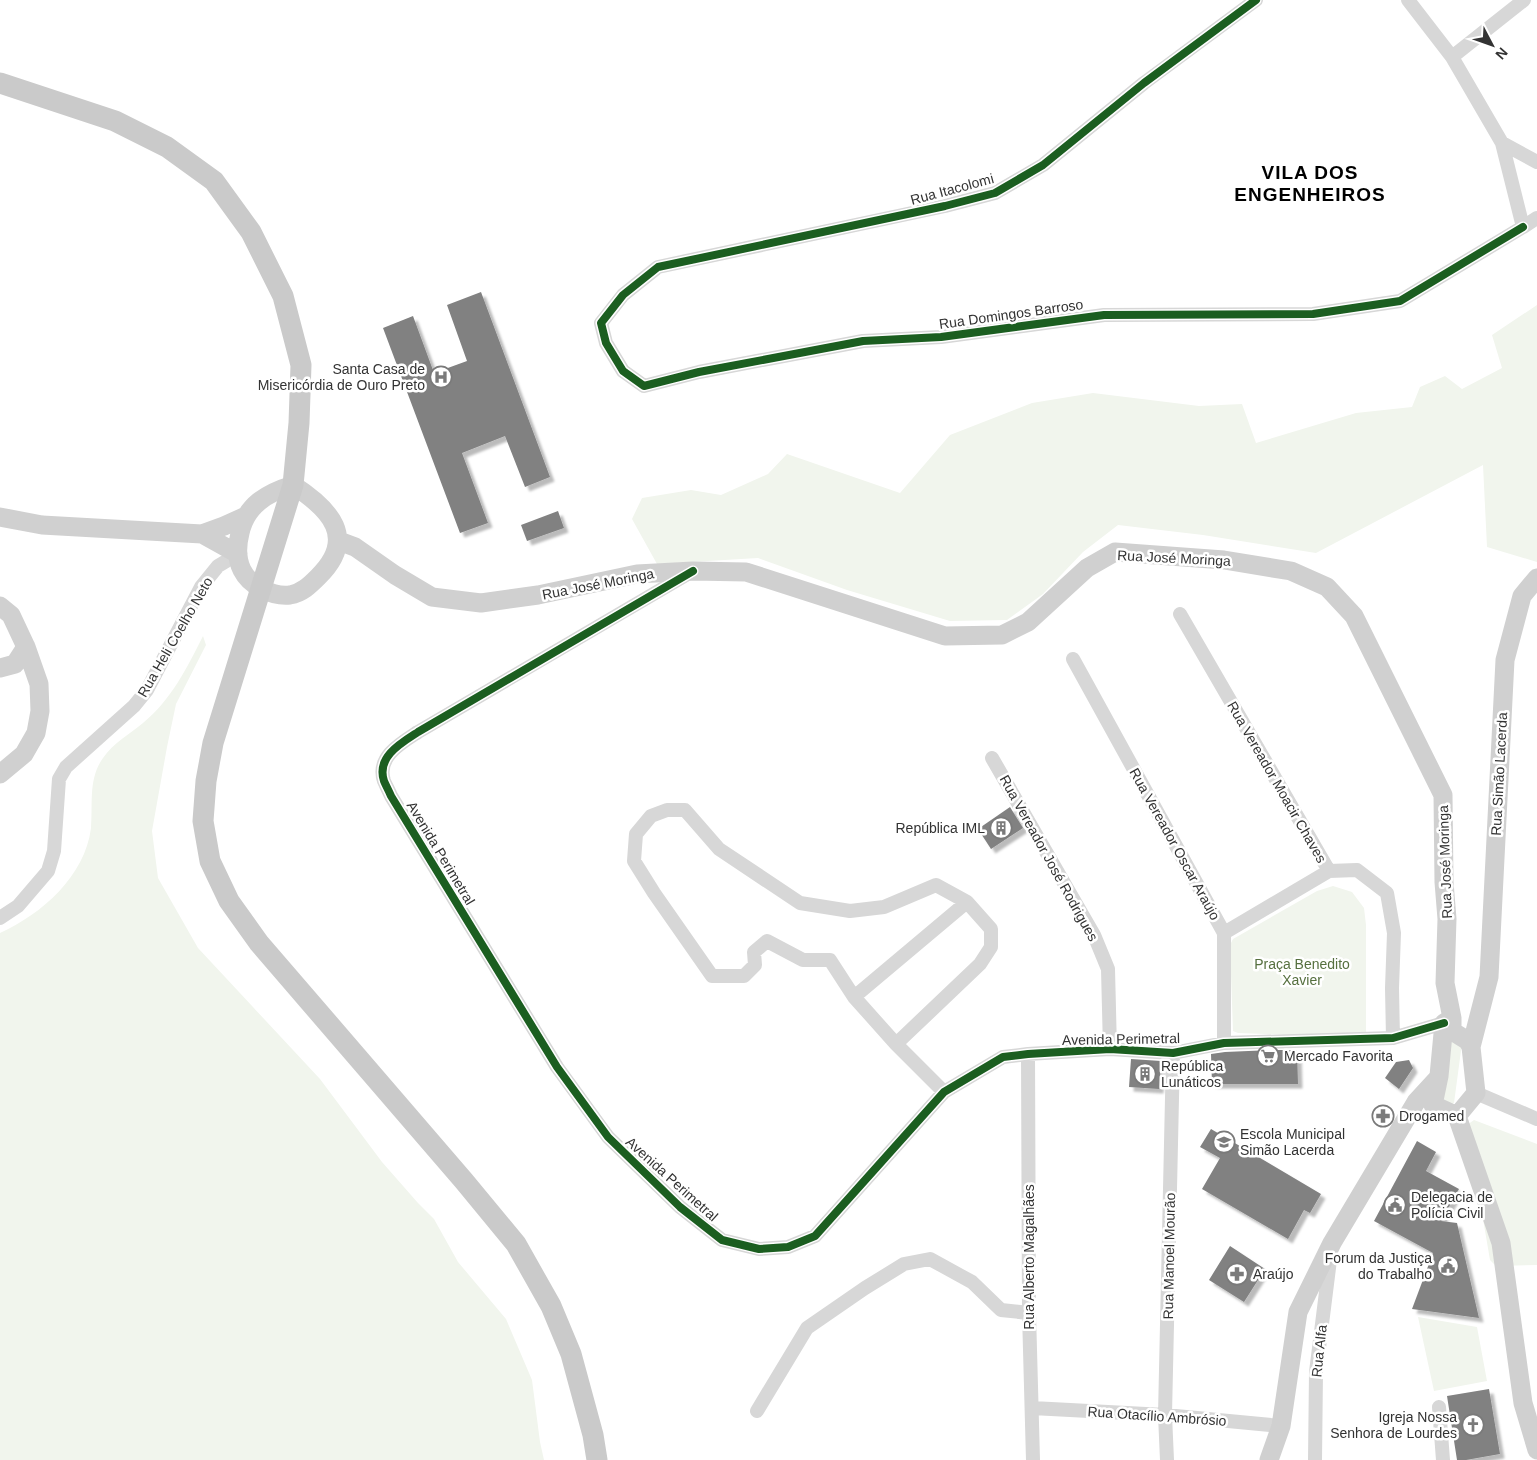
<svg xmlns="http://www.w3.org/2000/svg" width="1537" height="1460" viewBox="0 0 1537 1460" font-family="Arial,sans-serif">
<defs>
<filter id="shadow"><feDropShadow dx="4.5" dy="4.5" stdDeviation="1" flood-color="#0004"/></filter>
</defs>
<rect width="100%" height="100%" fill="#fff"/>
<path fill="#f1f5ed" d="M1537,305V562L1487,547L1483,465L1316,553L1203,535L1118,525L1083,552L1043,594L1007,620L950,621L847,590L758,558L657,564L632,519L642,498L691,490L721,495L768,474L787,454L900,493L950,435L1032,403L1093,393L1199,406L1242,404L1256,443L1356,413L1412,407L1420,387L1445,376L1462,389L1502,368L1492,335Z
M203,636L206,645L176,704L167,747L152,831L158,878L198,948L320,1079L382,1162L418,1203L434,1219L458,1262L506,1319L532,1380L540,1442L544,1460H0V933C42,914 85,876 91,828C93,803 88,779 103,758C113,743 130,734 143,723C171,700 187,668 203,636Z
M1333,886L1352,892L1364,908L1366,925V1032L1358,1037L1238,1033L1233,1031L1230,945L1233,939L1317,891Z
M1443,1039L1462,1043L1454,1103L1450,1105H1443Z
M1474,1120L1537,1144V1265L1496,1266L1490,1260L1467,1125Z
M1418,1317L1477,1327L1487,1381L1434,1391Z"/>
<path fill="#818181" filter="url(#shadow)" d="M481,292L550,477L525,487L505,436L462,453L488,523L460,533L383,328L413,316L434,373L467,361L447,305Z
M558,511L564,528L527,541L521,525Z
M1010,807L1023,828L991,849L978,829Z
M1274,1050H1297L1298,1084H1212L1211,1054L1225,1052Z
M1131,1059L1161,1061L1159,1089L1129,1087Z
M1409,1060L1413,1068L1399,1089L1385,1078L1396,1062Z
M1211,1129L1321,1194L1310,1213L1304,1210L1288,1239L1202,1189L1220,1158L1200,1147Z
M1417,1141L1436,1152L1426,1171L1459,1189L1441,1221L1457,1223L1479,1318L1412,1309L1433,1253L1374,1221Z
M1230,1246L1265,1269L1244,1302L1209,1280Z
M1489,1389L1500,1454L1466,1460H1457L1447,1396Z"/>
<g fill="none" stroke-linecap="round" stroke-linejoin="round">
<path stroke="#d7d7d7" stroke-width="14" d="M1256,0L1144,83L1043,165L995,193L945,206L658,267L623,295L601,323L606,343L623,371L644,386L699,372L863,341L941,337L1104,315L1313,314L1400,301L1523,227
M1408,0L1452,57L1502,143L1537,162
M1452,57L1524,0
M1502,143L1523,227L1537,218
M691,572L418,732C401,743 376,757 384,781C386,786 389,791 391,796L557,1067L608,1137L680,1207L722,1240L759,1249L788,1247L815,1236L944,1092L1003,1057L1028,1054L1110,1049L1173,1053L1224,1043L1393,1038L1444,1023
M1180,614L1329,871L1357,870L1387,893L1394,933L1392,988L1393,1038
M1073,659L1224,933V1043
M992,758L1094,935L1108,969L1110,1049
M0,918L18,906L48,871L54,851L59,779L66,767L134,706L147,690L201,587L218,566L238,554
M1224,933L1329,871
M854,997L967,902
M896,1044L854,997L830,960H803L767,941L754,952L755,965L744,976H712L654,893L634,861L636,834L651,816L667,810H685L719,849L800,903L850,911L884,907L936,885L967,902L991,929V947L980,964L896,1044L944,1092
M1028,1054L1029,1313L1033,1460
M1476,1093L1537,1119
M1439,1407L1443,1460
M1032,1408L1165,1415L1281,1426
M757,1411L807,1328L865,1288L904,1264L930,1259L972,1282L1001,1310L1029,1313
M1167,1460L1165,1415L1173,1053
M1315,1460L1316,1372L1331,1252"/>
<path stroke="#d0d0d0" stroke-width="19" d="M293,485C330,509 358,538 318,577C310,585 302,593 290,595C273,597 250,586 242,570C236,558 237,545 240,533C246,505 267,493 293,485Z
M0,517L42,525L202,534L224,526L246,516
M202,534L238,554
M339,541L355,547L395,575L432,597L481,603L538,595L637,574L693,571L746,572L945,636L1002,635L1028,622L1087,568L1115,552L1224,560L1291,571L1327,587L1354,616L1443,795L1444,882L1447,919L1445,983L1452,1018V1031L1468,1041L1471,1047L1476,1093L1457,1116L1433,1105L1439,1076L1444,1023L1452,1018
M0,606L11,615L26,647L39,684L40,711L36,733L24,754L0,774
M0,668L15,664L26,647
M1471,1047L1489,977L1505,660L1522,596L1537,578
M1457,1116L1501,1243L1523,1403L1537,1450
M1269,1460L1281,1426L1298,1312L1332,1243L1416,1102L1439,1077"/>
<path stroke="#cacaca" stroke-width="21" d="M0,83L115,121L167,147L214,181L251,232L283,296L301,365L299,423L293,485L213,743L206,781L203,821L210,861L229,901L259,943L464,1181L516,1244L551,1306L571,1354L593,1435L597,1460"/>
<g stroke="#fff" stroke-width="11">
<path id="cycleway" d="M1256,0L1144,83L1043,165L995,193L945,206L658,267L623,295L601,323L606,343L623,371L644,386L699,372L863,341L941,337L1104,315L1313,314L1400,301L1523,227
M693,571L418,732C401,743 376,757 384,781C386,786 389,791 391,796L557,1067L608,1137L680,1207L722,1240L759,1249L788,1247L815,1236L944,1092L1003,1057L1028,1054L1110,1049L1173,1053L1224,1043L1393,1038L1444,1023"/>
</g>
<use href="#cycleway" stroke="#1b5e20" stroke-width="8"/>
</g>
<defs>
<g id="hospital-ring" transform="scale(1.125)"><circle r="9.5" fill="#fff" stroke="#7a7a7a" stroke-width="1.5"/><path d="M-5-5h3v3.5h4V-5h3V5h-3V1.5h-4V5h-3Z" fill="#7a7a7a"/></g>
<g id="building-ring" transform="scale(1.125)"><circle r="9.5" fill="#fff" stroke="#7a7a7a" stroke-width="1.5"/><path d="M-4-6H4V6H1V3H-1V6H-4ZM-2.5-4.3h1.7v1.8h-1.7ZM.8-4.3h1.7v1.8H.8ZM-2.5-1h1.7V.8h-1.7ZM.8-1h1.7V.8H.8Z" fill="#7a7a7a"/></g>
<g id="supermarket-ring" transform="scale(1.125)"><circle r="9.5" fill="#fff" stroke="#7a7a7a" stroke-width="1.5"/><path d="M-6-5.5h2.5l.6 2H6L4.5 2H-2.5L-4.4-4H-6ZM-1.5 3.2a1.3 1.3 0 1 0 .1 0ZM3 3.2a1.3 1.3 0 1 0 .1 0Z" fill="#7a7a7a"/></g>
<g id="pharmacy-ring" transform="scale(1.125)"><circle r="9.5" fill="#fff" stroke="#7a7a7a" stroke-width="1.5"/><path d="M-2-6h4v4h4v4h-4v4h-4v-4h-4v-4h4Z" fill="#7a7a7a"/></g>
<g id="school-ring" transform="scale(1.125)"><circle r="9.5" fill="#fff" stroke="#7a7a7a" stroke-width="1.5"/><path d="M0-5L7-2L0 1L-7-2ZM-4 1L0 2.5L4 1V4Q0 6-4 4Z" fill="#7a7a7a"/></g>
<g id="civic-ring" transform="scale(1.125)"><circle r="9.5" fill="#fff" stroke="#7a7a7a" stroke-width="1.5"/><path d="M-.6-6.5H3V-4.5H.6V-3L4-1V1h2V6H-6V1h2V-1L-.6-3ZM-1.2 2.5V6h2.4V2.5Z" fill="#7a7a7a"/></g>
<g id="church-ring" transform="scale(1.125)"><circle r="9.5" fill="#fff" stroke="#7a7a7a" stroke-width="1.5"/><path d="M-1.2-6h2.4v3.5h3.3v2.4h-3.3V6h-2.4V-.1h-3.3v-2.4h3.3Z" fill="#7a7a7a"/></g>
</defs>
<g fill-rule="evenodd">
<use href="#hospital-ring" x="441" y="377"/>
<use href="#building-ring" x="1001" y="828"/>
<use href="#supermarket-ring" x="1268" y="1056"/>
<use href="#building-ring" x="1145" y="1074"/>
<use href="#pharmacy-ring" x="1383" y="1116"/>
<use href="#school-ring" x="1224" y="1142"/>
<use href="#civic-ring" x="1395" y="1205"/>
<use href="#civic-ring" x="1448" y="1266"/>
<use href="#pharmacy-ring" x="1237" y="1274"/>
<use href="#church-ring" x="1473" y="1425"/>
</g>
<g text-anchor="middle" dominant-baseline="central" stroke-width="5" stroke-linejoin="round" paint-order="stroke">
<g font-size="14" fill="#333" stroke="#fff">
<text transform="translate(952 189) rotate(-15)">Rua Itacolomi</text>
<text transform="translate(1011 314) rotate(-8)">Rua Domingos Barroso</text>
<text transform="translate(1174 558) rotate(3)">Rua José Moringa</text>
<text transform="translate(598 584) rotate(-11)">Rua José Moringa</text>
<text transform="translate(175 637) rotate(-60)">Rua Heli Coelho Neto</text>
<text transform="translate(1499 774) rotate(-87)">Rua Simão Lacerda</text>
<text transform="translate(1277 782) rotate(60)">Rua Vereador Moacir Chaves</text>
<text transform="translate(1175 844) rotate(61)">Rua Vereador Oscar Araújo</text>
<text transform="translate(441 853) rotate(59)">Avenida Perimetral</text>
<text transform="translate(1049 858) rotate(61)">Rua Vereador José Rodrigues</text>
<text transform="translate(1445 862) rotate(-92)">Rua José Moringa</text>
<text transform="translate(1121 1039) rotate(-1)">Avenida Perimetral</text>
<text transform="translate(672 1179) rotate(42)">Avenida Perimetral</text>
<text transform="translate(1169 1256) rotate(-89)">Rua Manoel Mourão</text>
<text transform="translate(1029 1257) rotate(-90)">Rua Alberto Magalhães</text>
<text transform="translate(1319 1351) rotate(-84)">Rua Alfa</text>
<text transform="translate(1157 1416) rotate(4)">Rua Otacílio Ambrósio</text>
</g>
<g font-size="14" fill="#333" stroke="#fff" text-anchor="start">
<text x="425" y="369" text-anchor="end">Santa Casa de<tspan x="425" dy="16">Misericórdia de Ouro Preto</tspan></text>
<text x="985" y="828" text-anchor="end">República IML</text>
<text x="1284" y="1056">Mercado Favorita</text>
<text x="1161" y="1066">República<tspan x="1161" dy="16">Lunáticos</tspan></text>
<text x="1399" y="1116">Drogamed</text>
<text x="1240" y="1134">Escola Municipal<tspan x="1240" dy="16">Simão Lacerda</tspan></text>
<text x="1411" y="1197">Delegacia de<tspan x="1411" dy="16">Polícia Civil</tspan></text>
<text x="1432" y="1258" text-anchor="end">Forum da Justiça<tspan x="1432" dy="16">do Trabalho</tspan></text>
<text x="1253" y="1274">Araújo</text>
<text x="1457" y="1417" text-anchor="end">Igreja Nossa<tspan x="1457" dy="16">Senhora de Lourdes</tspan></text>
</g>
<g font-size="14" fill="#56703f" stroke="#fff">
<text x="1302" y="964">Praça Benedito<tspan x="1302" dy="16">Xavier</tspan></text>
</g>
<g font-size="19" font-weight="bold" letter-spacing="1" fill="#000" stroke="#fff">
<text x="1310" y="172">VILA DOS<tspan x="1310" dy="22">ENGENHEIROS</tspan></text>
</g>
</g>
<g transform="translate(1492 45) rotate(131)" stroke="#ffffff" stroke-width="4" paint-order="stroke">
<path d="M0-4L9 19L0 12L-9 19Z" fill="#333333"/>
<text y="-8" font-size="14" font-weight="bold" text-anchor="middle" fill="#333333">N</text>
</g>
</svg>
